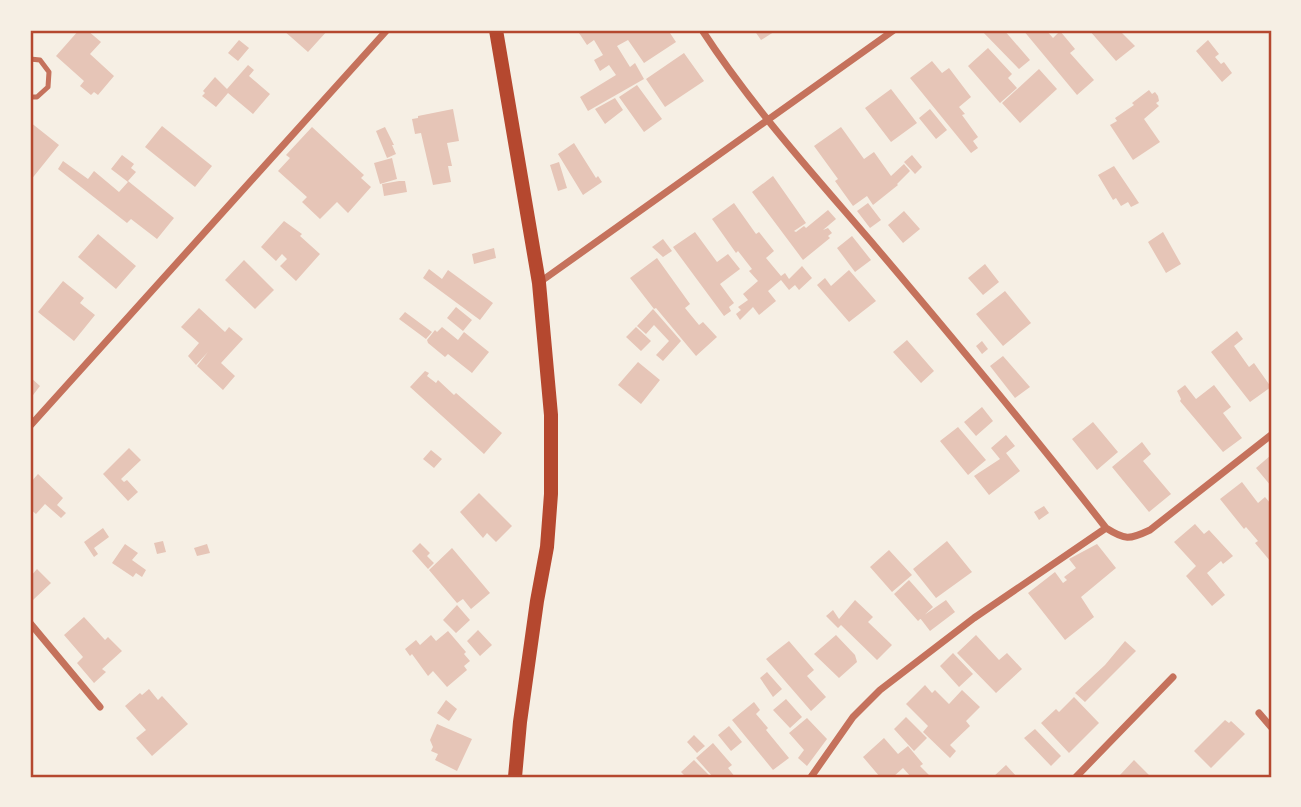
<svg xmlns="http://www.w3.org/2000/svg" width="1301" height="807" viewBox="0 0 1301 807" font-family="Lato,sans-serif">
<rect width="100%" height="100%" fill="#f6efe4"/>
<path fill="#e6c5b7" d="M79,30H87L101,42L90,54L114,76L98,95L94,92L91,95L80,86L84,81L56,56Z
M283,30H328L308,52Z
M577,30H668L676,42L644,63L628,40L617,46L630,67L635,63L644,79L588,111L580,97L616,75L609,65L600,71L594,60L603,55L594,40L587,45Z
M754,30H777L761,40Z
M981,30H1004L1030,60L1019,69Z
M1023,30H1046L1053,38L1060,31L1075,49L1070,53L1094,80L1077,95Z
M1089,30H1119L1135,46L1116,61Z
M239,40L249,48L238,61L228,53Z
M1208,40L1219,54L1215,57L1221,64L1224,62L1232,73L1222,82L1196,51Z
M988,48L1012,74L1008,78L1017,88L1000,103L968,66Z
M684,53L704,81L665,107L646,79Z
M932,61L942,73L949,68L971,97L959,107L965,114L962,115L978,137L973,141L978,148L971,153L910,78Z
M248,65L254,70L249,76L270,94L253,114L228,93L216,107L202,96L205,93L203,91L215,77L227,89Z
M1039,69L1057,89L1020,123L1002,103Z
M637,85L662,119L644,132L619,97Z
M891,89L917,123L891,142L865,108Z
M1149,90L1152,94L1155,92L1158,96L1159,101L1156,103L1159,106L1144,119L1160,142L1133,160L1110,125L1117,121L1115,118L1134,105L1132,103Z
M615,98L623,110L605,124L595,109Z
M453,109L459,141L447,143L452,166H448L451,182L433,185L421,133L415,134L412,119L418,118V116Z
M930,109L947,130L936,139L919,118Z
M30,122L59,145L30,181Z
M162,126L212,166L195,187L145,147Z
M312,127L364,175L361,178L371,187L348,213L337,202L320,219L302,202L307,197L278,171L290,158L286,155Z
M385,127L394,145H392L396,154L387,158L376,131Z
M841,127L864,159L874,152L891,176L904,164L910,171L897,184L898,185L873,205L867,196L853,206L835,181L838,179L814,146Z
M574,143L596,178L598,176L602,182L583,195L558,154Z
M122,155L134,164L131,168L136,172L128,181L174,218L157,239L131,219L127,223L58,169L63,161L88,179L94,171L119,192L128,182L111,169Z
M912,155L922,167L915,174L904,162Z
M392,158L397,179L380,184L374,163Z
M559,162L567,188L558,191L550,165Z
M1114,166L1139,203L1131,207L1128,202L1121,206L1116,198L1113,200L1098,175Z
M773,176L806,223L794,231L796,232L804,226L806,228L828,210L836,219L823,230L828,228L832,233L828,236L830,238L803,260L752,192Z
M399,181H405L407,192L384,196L382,184Z
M734,203L756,234L759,232L774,251L766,258L781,276L785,273L789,279L802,266L812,278L799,290L795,285L789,290L781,280L768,291L776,301L759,315L753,307L740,320L736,314L741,310L738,307L748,300L743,294L758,281L749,271L752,269L738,251L736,253L712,219Z
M868,203L881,220L870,228L857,211Z
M904,211L920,229L903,243L888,225Z
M284,221L302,234L300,236L320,254L296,281L280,266L287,259L282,254L276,261L261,247Z
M695,232L717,262L728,254L740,269L720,284L734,303L729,307L731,311L724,316L673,247Z
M1163,232L1181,264L1166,273L1148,242Z
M98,234L136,266L116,289L78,257Z
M852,236L871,260L855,272L837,248Z
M663,239L672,251L663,257L652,247Z
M494,248L496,258L474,264L472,254Z
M657,258L690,304L685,308L699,325L703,322L717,337L696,356L656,308L654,309L630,278Z
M244,260L274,290L255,309L225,280Z
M985,264L999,282L983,295L968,278Z
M429,269L442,279L448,270L493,303L480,320L423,278Z
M849,270L876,301L849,322L817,285L825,278L831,286Z
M63,281L84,298L80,303L95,315L74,341L38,312Z
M1005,291L1031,323L1003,346L976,314Z
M456,307L472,320L463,331L447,318Z
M199,308L225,332L229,327L243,339L221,363L235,376L223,390L197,366L208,352L196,365L188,356L199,343L181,327Z
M653,309L681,341L663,361L656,355L669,341L654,325L646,334L637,326Z
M405,312L432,332L426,339L399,319Z
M442,327L458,340L464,332L489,352L472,373L448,354L445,357L428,343L427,340L435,330L437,332Z
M636,327L651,341L641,351L626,337Z
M1237,331L1243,339L1234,346L1249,367L1254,363L1271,387L1250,402L1211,352Z
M907,340L934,371L921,383L893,352Z
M982,341L988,349L982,354L976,346Z
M1003,356L1030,387L1015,398L990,366Z
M638,362L660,380L641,404L618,385Z
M425,371L429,373L427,376L436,383L438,380L454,395L456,393L502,433L484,454L410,387Z
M30,377L40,386L30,399Z
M1185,385L1196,399L1214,385L1231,407L1223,413L1242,438L1223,452L1180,401L1181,399L1177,391Z
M982,407L993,421L976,436L964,422Z
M1093,422L1118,452L1097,470L1072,439Z
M958,427L986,460L968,475L940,441Z
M1006,435L1015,446L1006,453L1020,471L989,495L974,476L1000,459L991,448Z
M1142,442L1151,454L1143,461L1171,494L1149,512L1112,467Z
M129,448L141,460L121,479L124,482L127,480L138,492L128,501L103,474Z
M431,450L442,459L434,468L423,459Z
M1271,455V486L1256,468Z
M38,474L63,498L57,505L66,513L61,518L45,504L36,514L30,509V483Z
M1242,482L1258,503L1265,497L1271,504V562L1255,543L1258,541L1246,527L1244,529L1220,499Z
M479,493L512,526L496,542L487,533L483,538L460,512Z
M1044,506L1049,513L1039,520L1034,512Z
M1195,524L1204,534L1209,530L1233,556L1223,564L1221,561L1207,573L1225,595L1212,606L1186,576L1196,566L1174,542Z
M103,528L109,537L94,548L98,554L94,557L84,542Z
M163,541L166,552L157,554L154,543Z
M947,541L972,572L936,598L913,569Z
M420,543L430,553L427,556L434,563L428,569L412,551Z
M125,544L138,553L132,560L146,570L142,577L136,573L133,577L112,563Z
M207,544L210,553L197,556L194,548Z
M1097,544L1116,568L1081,597L1094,617L1065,640L1028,593L1055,572L1063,583L1067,580L1064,577L1076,568L1069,559Z
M452,548L490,593L471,609L463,599L457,603L429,570Z
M889,550L912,575L892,592L870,567Z
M37,569L51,583L33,600L30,597V577Z
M909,580L933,607L918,621L894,594Z
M855,600L873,617L868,622L892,645L877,660L841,625L838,628L826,616L833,610L839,619Z
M946,600L955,612L930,631L920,618Z
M457,605L470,620L456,633L443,620Z
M84,617L105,640L108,637L122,651L102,669L106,672L94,683L77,663L83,657L64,635Z
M478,630L492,645L480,656L467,641Z
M448,631L466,652L464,654L470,661L464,666L467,670L447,687L433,671L428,676L412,654L410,656L405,649L416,640L420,645L431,635L436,641Z
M836,635L855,655L857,662L839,678L814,654Z
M976,635L999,660L1007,653L1022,669L996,693L957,653Z
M789,641L814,670L807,676L826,697L811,711L766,659Z
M1125,641L1136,651L1085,702L1075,693L1105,665Z
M953,653L973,674L959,687L940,666Z
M767,672L782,689L773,697L760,678Z
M925,685L932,693L935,690L949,704L962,690L980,707L966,721L970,726L950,745L956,751L950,758L923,732L928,726L906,704Z
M149,689L158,700L162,696L188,724L152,756L136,738L146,730L125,706L140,693L142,695Z
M1074,697L1099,723L1069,753L1041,723L1056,709L1059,712Z
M786,699L802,717L790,728L773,710Z
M446,700L457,709L449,721L437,713Z
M754,702L760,710L756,714L768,728L766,730L789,758L773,770L732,720Z
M906,717L927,738L914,751L894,729Z
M807,718L827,739L807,766L798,758L804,750L789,733Z
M1225,720L1229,723L1231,721L1245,734L1211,768L1194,751Z
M437,724L472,739L457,771L435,760L438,754L431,751L433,747L430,740Z
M729,726L742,742L731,751L718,735Z
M1035,729L1061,756L1051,766L1024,738Z
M694,735L705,746L697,753L687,742Z
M884,738L898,754L908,746L923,764L920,766L931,777H911L903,768L893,777H880L863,757Z
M713,743L732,765L728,768L735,777H713L696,758Z
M694,760L711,777H686L681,772Z
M1134,760L1151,777H1114L1120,775Z
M1006,765L1017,777H993Z"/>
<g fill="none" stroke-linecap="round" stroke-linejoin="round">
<path stroke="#c5725c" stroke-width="5" d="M30,59L40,60L49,72L48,87L37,97H30"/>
<path stroke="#c5725c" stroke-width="7" d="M702,30C752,107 814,175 874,245C953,338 1031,432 1106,528C1125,540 1129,540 1150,530L1271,435
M540,282L894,30
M30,426L387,30
M30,623L100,707
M1259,713L1271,727
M811,777L853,717L880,690L974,618L1106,528
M1076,777L1173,677"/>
<path stroke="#b5482f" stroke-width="14" d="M496,30L539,283L551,415V494L547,547L537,601L520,722L515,777"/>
</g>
<rect width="1301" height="807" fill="none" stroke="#f6efe4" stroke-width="63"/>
<rect x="32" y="32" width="1238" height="744" fill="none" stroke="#b5482f" stroke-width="2.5"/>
</svg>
